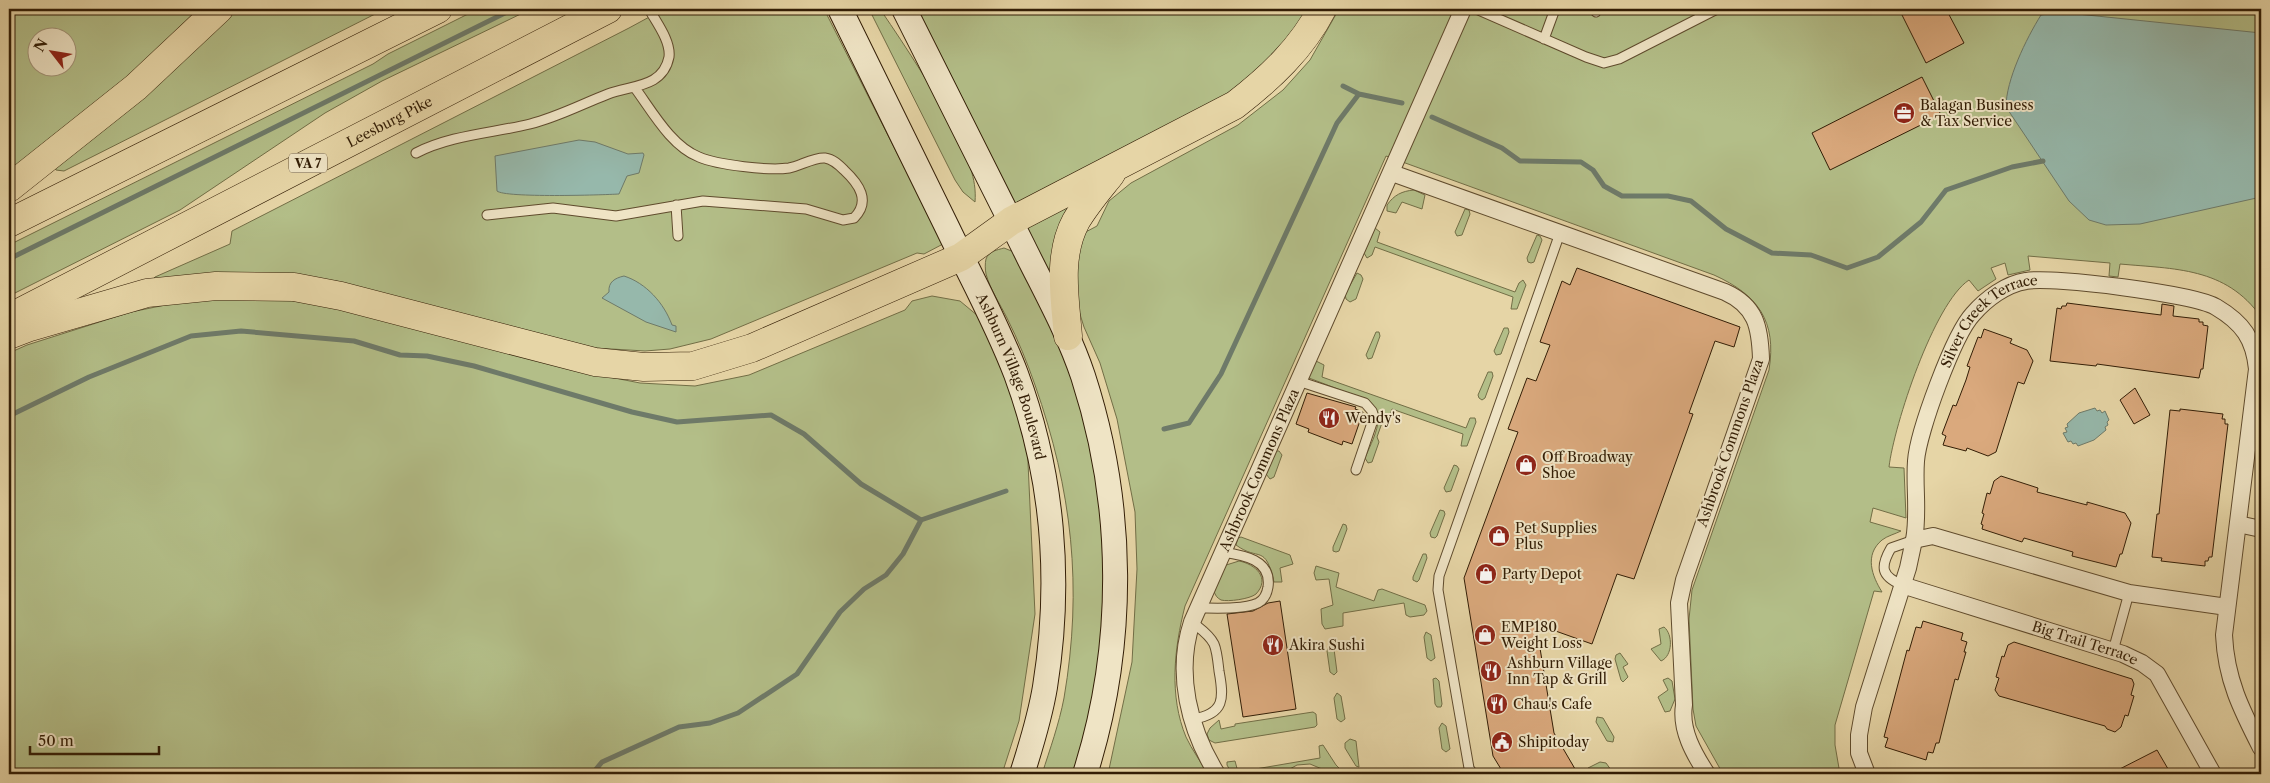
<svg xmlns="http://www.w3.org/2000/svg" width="2270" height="783" viewBox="0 0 2270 783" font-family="'Libre Caslon Text',serif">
<rect width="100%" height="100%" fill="#e6d5a6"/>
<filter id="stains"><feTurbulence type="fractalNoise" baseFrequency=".004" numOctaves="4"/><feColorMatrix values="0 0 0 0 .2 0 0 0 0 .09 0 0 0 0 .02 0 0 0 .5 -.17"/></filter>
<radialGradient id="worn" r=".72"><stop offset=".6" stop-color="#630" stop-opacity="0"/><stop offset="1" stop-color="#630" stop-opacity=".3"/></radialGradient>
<path fill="#b3be88" stroke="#726e46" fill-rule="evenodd" d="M9,9H198L133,72L75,123L9,171ZM38,38H68V68H38Z
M231,9H385L64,171L56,170L54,165Z
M478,9H531L382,81L325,113L180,210L9,296V245L373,64L388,54Z
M664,9H824L943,244L924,254L917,253L711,339L670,349L645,351L595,348L336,281L150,282L155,277L230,244L232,231L629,28Z
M869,9H880C908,50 935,91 957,136C967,158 977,178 975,202L963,192L955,180Z
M918,9H1307L1296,29L1246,84L1016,206Z
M1339,9H2261V317C2226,267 2174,269 2120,264L2118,277L2109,276L2110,263L2028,256L2030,270L2008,275L2005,263L1991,268L1996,279L1978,291L1969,280C1934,303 1894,425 1889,467L1904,468L1906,518L1873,508L1870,522L1901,531C1895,534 1887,536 1882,540C1864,555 1872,576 1882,592L1874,591L1835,725V745L1840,774H1723L1696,726L1693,709L1689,619L1692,590L1769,370C1777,321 1758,295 1714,275L1386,156L1185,606C1174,649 1169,696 1186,737C1192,750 1201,762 1208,774H1108L1132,662L1137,569L1135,512L1117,419L1100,363L1084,327L1073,292L1080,235L1097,226L1109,201L1131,183L1238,125L1283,90L1310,60Z
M1414,190L1425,195L1422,209L1402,202L1396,213L1387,211V205C1394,195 1402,191 1414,190Z
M1074,202L1052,279L1026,228Z
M1465,209L1469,210L1470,214L1462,235L1457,236L1455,232Z
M1375,228L1380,232L1377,242L1515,292L1519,283L1523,280L1526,285L1517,309H1511L1513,297L1375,247L1372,255L1367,258L1364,253Z
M1537,235L1540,236L1542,240L1534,262L1531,263L1528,262L1527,258Z
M1004,248L1014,252L1059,340L1074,384L1088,432L1098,482L1106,590L1095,700L1075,774H1042C1050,749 1059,724 1064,698C1083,587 1072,490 1035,385C1027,362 1018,340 1007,318C1000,304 990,289 986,274C985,269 985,263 986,259C989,251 997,250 1004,248Z
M1357,273L1361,275L1363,279L1356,299L1350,302L1346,299L1345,294Z
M932,296L960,301L984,321L1010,386L1027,441L1035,614L1019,721L1002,774H9V353L27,345L131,312L190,300L276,298L326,306L589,373L640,383L695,386L749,375L905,310L912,301Z
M1504,328H1508L1509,332L1501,354L1496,355L1494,351Z
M1376,332H1379L1380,336L1372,358L1368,359L1366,355Z
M1316,361L1324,365L1322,377L1466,428L1470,418H1475L1476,422L1467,446H1461L1463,434L1392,409L1389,417L1383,420L1377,437L1379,442L1372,462L1368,463L1365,458C1372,440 1388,416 1369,401L1309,378L1308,375Z
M1488,372H1492L1493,376L1485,398L1482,400L1479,398L1478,395Z
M1276,451H1279L1282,455L1274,477L1270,479L1266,474Z
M1454,465L1457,466L1459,469L1451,491L1446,492L1444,488Z
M1440,510L1444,511L1445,514L1437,536L1435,538L1431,537L1430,533Z
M1343,524L1346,525L1347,529L1339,551L1336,552L1333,551V547Z
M1241,537L1290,555L1293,564L1280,568L1282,582H1274C1265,543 1259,562 1236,545L1238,538Z
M1423,554H1426L1427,558L1419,580L1417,582L1413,580V577Z
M1239,561C1255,564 1271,578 1256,594C1250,599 1228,602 1221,600C1217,598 1215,595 1214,591L1223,566Z
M1316,566L1339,573L1336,587L1374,601L1378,590L1382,589L1425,605L1427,611L1424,615L1410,617L1406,615L1404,603L1343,613V626L1325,629L1322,624L1321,609L1333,605L1329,579L1316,580L1314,573Z
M1664,627C1673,634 1673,656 1661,661L1651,649L1661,644L1659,629Z
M1426,632L1431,635L1435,658L1431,661L1427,658L1424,637Z
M1329,647L1334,649L1337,672L1334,675L1330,672L1327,651Z
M1620,653L1628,664L1623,667L1628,677L1623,682L1621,680L1615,659L1616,655Z
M1668,678L1672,681L1675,699L1670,711L1665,712L1658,697L1668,690L1663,680Z
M1433,679L1436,678L1439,681L1442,704L1441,707H1437L1435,704Z
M1337,693L1341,696L1345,719L1341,722L1337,719L1334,698Z
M1313,712L1316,714L1317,725L1315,727L1215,743L1209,740L1207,734L1210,728L1219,720L1221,729L1235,726V724Z
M1597,717L1603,718L1614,737L1613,742L1607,741L1596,722Z
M1442,723L1446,726L1450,749L1446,752L1442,749L1439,728Z
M1350,739L1356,741L1359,767L1356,766L1345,748V743Z
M1323,745L1336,765L1345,774H1334L1310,764L1297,765L1281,774H1232L1227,765V762L1235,761L1238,772L1320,758L1319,746Z
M1600,762L1606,763L1614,774H1591L1588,768Z"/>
<path fill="#96b8ab" stroke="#6e7a69" d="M2058,12L2261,33V197L2140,224L2106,225L2089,220L2069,201L2006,107C2006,80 2026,39 2041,15Z
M579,140L595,142L628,154L643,153L644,155L639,173L627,176L619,194C602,195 505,198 497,191L495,156Z
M624,276C646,283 664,303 672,325L676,326V332L646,322L602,298L609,292C608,282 615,278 624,276Z
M2095,408L2097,411L2100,410L2102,413L2105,411L2109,420L2107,422L2108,425L2105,427L2106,430L2094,440L2078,446L2076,443L2073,444L2071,441L2068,442L2063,433L2067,432L2065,428L2068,427L2067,424L2079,413Z"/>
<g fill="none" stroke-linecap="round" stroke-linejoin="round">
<path stroke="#6e7a69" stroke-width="5" d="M1343,86L1359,94
M1432,117L1502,148L1520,161L1581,162L1593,170L1604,186L1622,196H1668L1691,201L1726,229L1772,253L1811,255L1847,268L1878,257L1921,222L1946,190L2012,167L2043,161
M9,259L513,9
M9,416L89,377L191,336L241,331L354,341L400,355L427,356L474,366L632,412L677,422L771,415L804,434L861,484L921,520
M1164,429L1189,423L1221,374L1337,123L1359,94L1402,103
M592,774L602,762L679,727L710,723L738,713L797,674L840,612L864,589L886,575L903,554L921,520L1006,491"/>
</g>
<path fill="#daa97d" stroke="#321d05" d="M1899,9H1946L1964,43L1926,63Z
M1922,77L1941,115L1830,170L1812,133Z
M1577,268L1740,327L1734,347L1715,341L1689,413L1693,414L1634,579L1617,574L1592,644L1536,624L1554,733L1578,774H1504L1493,756L1464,578L1518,432L1508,429L1527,378L1536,381L1550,345L1540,342L1562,281L1570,285Z
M2067,303L2161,315L2162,304L2174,306L2173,316L2199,319V322H2203V325L2208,326L2203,369H2201L2199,378L2097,364L2096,366L2050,361L2057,308L2061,309L2062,306H2066Z
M1984,329L2012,339L2010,343L2027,350L2033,361L2024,384L2018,382L1996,452L1988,456L1967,448L1966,451L1943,445L1946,436L1942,434L1953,405L1956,406L1966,380L1970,367L1967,366L1978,337L1981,338Z
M2135,388L2150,415L2134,424L2120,400Z
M1307,393L1356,407L1355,409L1363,412L1352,444L1343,441L1342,445L1308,432L1309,429L1296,424Z
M2180,409L2223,414L2222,419H2225V424H2228L2212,557H2209L2208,561H2205V566L2161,561L2162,558L2152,557L2157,514H2159L2170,410L2180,411Z
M2001,476L2038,488L2037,492L2087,505V502L2125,513L2131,523L2122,554H2120L2116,567L2072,556L2073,552L2024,538L2022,542L1982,529L1983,525L1981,524L1984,514L1982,513L1987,493L1990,494L1994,481Z
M1280,601L1296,709L1243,717L1227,614L1253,611L1268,603Z
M1923,621L1963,633L1961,640L1967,642L1964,652H1966L1958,680L1955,679L1939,743H1936L1933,753L1928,752L1926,760L1885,747L1888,738L1884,737L1907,650L1909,651L1916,627L1921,628Z
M2014,642L2132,679L2134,684L2131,695L2134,696L2128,716L2125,715L2121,727L2115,732L2107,729L2105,726L1999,696L1995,690L1999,678L1996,677L2002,656L2004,657L2008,645Z
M2157,750L2171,774H2110Z"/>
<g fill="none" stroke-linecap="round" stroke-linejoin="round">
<g stroke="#5f4b2d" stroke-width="11">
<path id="service" d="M1476,9L1586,57L1604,63L1619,59L1717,9
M1595,9L1596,12
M1544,39L1555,9
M416,153C451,135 493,133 530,124C558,117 582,104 608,94C631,85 663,88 669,57C671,41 656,22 649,9
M676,205L678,236
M487,215L553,208L616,216L703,201L806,209L843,220L854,218C871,201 859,184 844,170C839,165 833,159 825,158C814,157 800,166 789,168C769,171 718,165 699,157C671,146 652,111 635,88
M1298,381L1365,403L1372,411L1374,417L1356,470
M1902,585C1881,576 1880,567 1891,548L1914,540
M1196,608C1213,608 1243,610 1258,603C1264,600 1267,593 1268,587C1272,559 1242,555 1222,552
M1192,622C1199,628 1209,634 1214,644C1217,651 1218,662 1219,671C1224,698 1225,714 1193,719
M2113,651L2129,593
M1303,774H1304
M1473,774L1469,768L1438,590L1439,576L1560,233"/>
</g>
<g stroke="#5f4b2d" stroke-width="18">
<g id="minor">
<path d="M1392,173L1725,292C1756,306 1760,327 1761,359L1684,580L1679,603L1684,705C1680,730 1694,754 1707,774"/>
<path d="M2238,524L2261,529"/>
<path id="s1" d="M1902,585L2123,654L2142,663L2157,674L2213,774"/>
<path id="s2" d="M2227,607L2129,593L1933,536L1914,540C1919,513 1914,487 1916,461C1918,432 1954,334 1973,314C1986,299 2006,284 2026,281C2053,276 2194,294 2216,307C2243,323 2254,339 2257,369L2224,635C2226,679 2241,709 2261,748"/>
<path id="s3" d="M1217,774C1189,729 1175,673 1192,622L1463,9"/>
<path d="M1867,774L1859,753V735L1864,707L1908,568L1914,540"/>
</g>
</g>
<g stroke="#321d05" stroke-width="26">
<g id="secondary">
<path id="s4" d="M840,9C876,82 912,156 948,229C971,277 997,324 1016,374C1053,474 1062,581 1045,687C1040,717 1031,746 1022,774"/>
<path d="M904,9C944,88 984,167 1023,246C1044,289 1068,331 1083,376C1125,505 1126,645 1085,774"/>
</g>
</g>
<g stroke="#321d05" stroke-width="29">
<g id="motorway">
<path d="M9,188L136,87L219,9"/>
<path d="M9,223L438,9"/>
<path id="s5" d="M9,318L608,9"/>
<path d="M9,335L30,327L147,293L216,286L294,287L341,296L595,362L644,367L693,366L752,348L961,257L1011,221L1235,105C1270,78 1302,48 1322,9"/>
<path d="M1068,336C1065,299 1057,256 1076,221C1086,204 1099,189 1111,174"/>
</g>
</g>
<use href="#service" stroke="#efe4c5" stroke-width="9"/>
<use href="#minor" stroke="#efe4c5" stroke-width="16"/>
<use href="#secondary" stroke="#efe4c5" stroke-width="24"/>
<use href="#motorway" stroke="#e6d5a6" stroke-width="28"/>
</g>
<defs>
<g id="office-disc" transform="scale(1.125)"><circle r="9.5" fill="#8f2418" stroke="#efe4c5"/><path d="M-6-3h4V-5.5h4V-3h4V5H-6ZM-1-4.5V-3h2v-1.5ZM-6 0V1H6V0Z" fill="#fff"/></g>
<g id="restaurant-disc" transform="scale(1.125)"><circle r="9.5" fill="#8f2418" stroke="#efe4c5"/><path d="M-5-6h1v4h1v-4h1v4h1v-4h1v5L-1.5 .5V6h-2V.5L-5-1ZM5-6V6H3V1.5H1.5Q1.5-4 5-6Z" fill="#fff"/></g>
<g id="shop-disc" transform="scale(1.125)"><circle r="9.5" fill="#8f2418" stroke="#efe4c5"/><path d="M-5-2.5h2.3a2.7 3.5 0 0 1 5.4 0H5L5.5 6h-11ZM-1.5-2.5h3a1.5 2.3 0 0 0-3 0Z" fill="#fff"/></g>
<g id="civic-disc" transform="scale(1.125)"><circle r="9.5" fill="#8f2418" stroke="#efe4c5"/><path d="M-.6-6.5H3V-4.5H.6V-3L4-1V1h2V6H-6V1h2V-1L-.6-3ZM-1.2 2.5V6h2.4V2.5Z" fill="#fff"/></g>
</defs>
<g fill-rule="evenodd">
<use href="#office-disc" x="1904" y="113"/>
<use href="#restaurant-disc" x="1329" y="418"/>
<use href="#shop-disc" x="1526" y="465"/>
<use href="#shop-disc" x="1499" y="536"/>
<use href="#shop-disc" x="1486" y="574"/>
<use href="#shop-disc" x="1485" y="635"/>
<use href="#restaurant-disc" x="1273" y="645"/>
<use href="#restaurant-disc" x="1491" y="671"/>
<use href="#restaurant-disc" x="1497" y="704"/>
<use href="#civic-disc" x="1502" y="742"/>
</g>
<g text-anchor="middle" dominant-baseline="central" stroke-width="4" stroke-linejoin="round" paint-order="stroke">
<rect fill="#efe4c5" stroke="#6b593f" stroke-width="1" x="289" y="153.5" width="38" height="19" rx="4"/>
<g font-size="12" font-weight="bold" fill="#321d05">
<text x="308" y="163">VA 7</text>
</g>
<g font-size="14" fill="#321d05" stroke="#efe4c5" text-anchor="start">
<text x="1920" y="105">Balagan Business<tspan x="1920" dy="16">&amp; Tax Service</tspan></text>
<text x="1345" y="418">Wendy's</text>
<text x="1542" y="457">Off Broadway<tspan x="1542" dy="16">Shoe</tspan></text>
<text x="1515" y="528">Pet Supplies<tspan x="1515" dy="16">Plus</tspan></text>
<text x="1502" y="574">Party Depot</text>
<text x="1501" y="627">EMP180<tspan x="1501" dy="16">Weight Loss</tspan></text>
<text x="1289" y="645">Akira Sushi</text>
<text x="1507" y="663">Ashburn Village<tspan x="1507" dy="16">Inn Tap &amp; Grill</tspan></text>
<text x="1513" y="704">Chau's Cafe</text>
<text x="1518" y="742">Shipitoday</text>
</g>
<g font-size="14" fill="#321d05" stroke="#efe4c5">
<text stroke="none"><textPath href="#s5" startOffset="428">Leesburg Pike</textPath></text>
<text stroke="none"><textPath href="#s2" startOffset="568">Silver Creek Terrace</textPath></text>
<text stroke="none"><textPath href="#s4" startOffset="406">Ashburn Village Boulevard</textPath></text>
<text transform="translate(1730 443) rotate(-71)">Ashbrook Commons Plaza</text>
<text stroke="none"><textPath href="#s3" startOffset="325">Ashbrook Commons Plaza</textPath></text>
<text stroke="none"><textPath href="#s1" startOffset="192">Big Trail Terrace</textPath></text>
</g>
</g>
<rect width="2270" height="783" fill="none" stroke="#e6d5a6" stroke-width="30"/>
<rect x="10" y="10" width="2250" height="763" fill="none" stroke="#321d05" stroke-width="2.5"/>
<rect x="15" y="15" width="2240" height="753" fill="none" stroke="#321d05"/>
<g transform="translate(52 52) rotate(301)"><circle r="24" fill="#efe4c5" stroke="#a39478"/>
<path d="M0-4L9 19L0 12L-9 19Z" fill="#8f2418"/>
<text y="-8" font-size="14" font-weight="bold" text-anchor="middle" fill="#321d05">N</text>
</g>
<path d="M30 746v8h129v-8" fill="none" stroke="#321d05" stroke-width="2.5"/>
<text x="38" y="746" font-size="15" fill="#321d05" stroke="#efe4c5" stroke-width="4" paint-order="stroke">50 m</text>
<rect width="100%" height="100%" filter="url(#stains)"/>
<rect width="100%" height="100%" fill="url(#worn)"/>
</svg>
